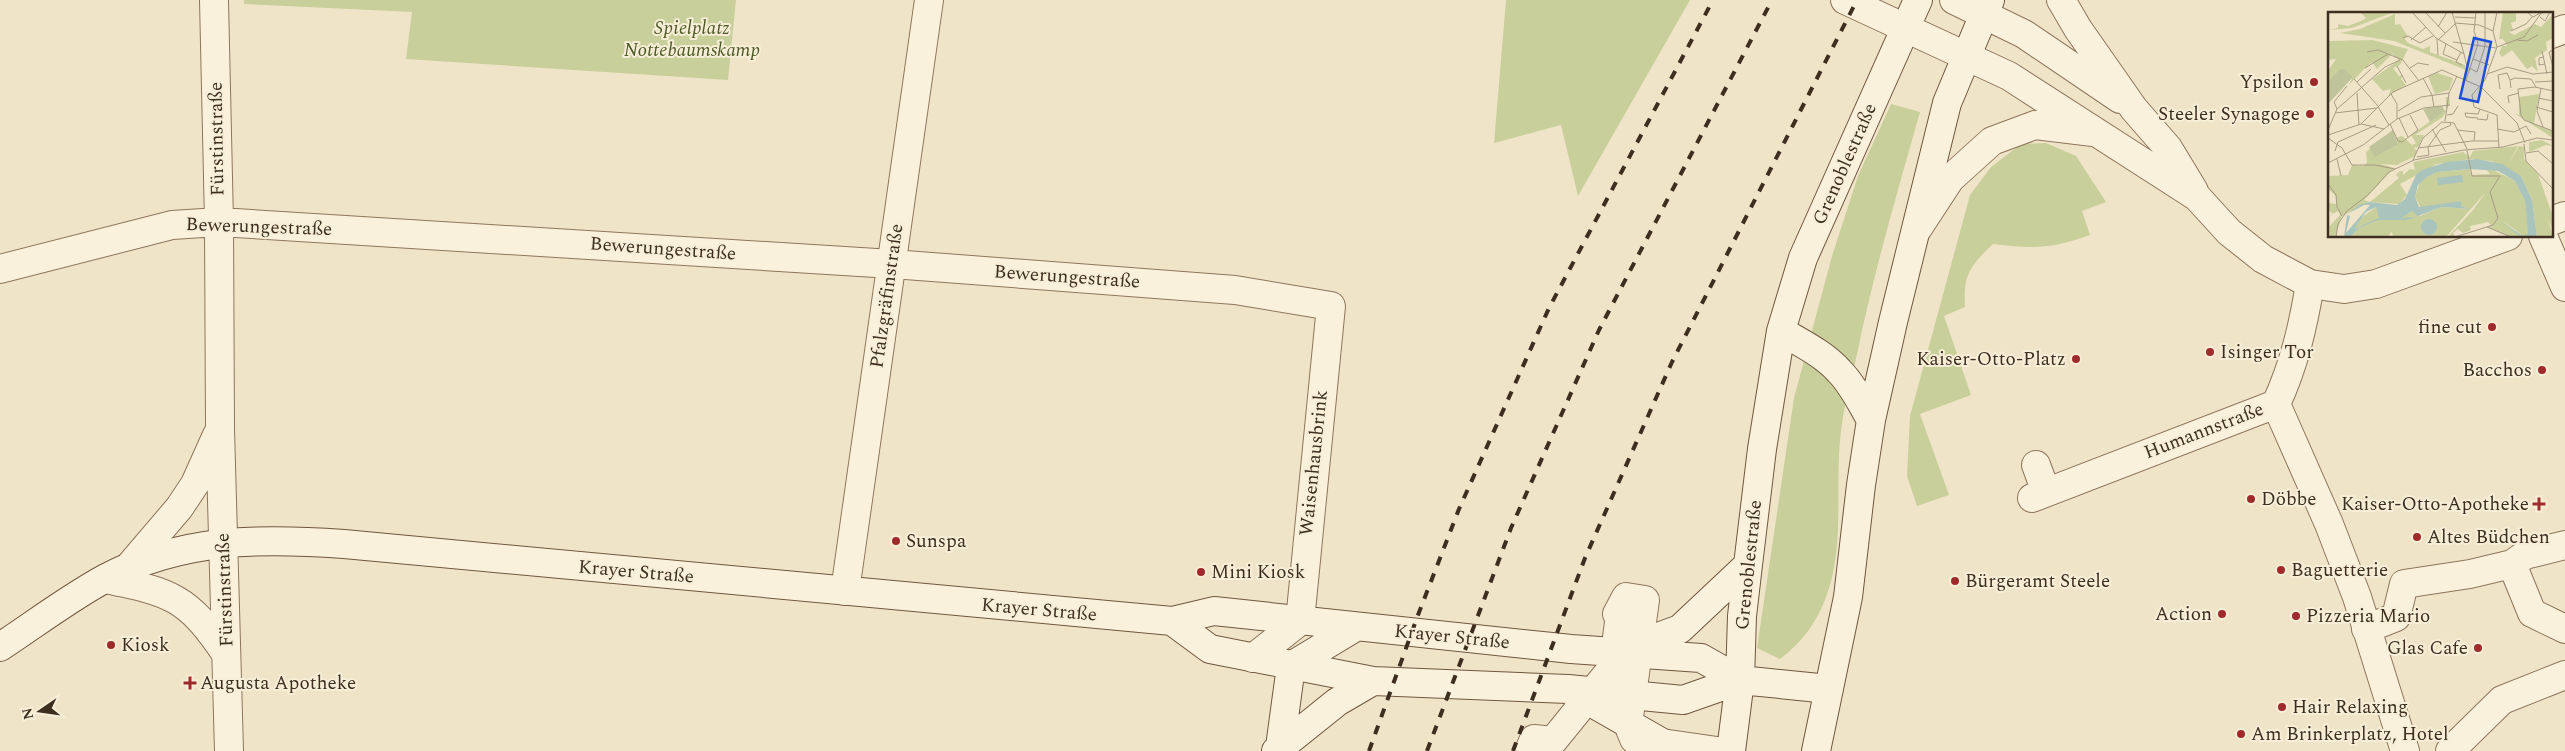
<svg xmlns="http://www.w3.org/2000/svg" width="2565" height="751" viewBox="0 0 2565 751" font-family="Spectral,serif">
<rect width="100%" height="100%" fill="#f0e4c8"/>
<path fill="#c9cf9b" d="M244,0H736L728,80L406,59L412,12L244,4Z
M1506,0H1690L1578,196L1561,125L1494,143Z
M1891,104L1920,112C1897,193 1874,272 1857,354C1852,377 1845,400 1842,424C1833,481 1847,545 1825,600C1815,625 1801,643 1780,659L1757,648L1794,398L1832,256L1858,176Z
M2046,143L2076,156L2106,202L2082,211L2090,235C2051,249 2034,249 1993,244C1970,266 1963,275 1965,307L1944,316L1971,395L1920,414L1949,495L1917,506L1907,476L1910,416L1970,195L1991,167L2021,144Z"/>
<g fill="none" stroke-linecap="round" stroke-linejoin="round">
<g stroke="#8d765c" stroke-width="30">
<path id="street" d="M214,0L219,222L220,429L229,751
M1845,0L2009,76L2197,197L2229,232L2263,259L2310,284L2344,289L2376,284L2508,236
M1954,0L2024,34L2120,99
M2061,0L2078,29L2134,109L2168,148L2194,191
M2551,34L2565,29
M2551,221L2565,216
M1918,228L1950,179L1992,141L2035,125L2093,132
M2543,236L2565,287
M0,269L172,225L219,222L892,264L1235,290L1331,306L1300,621L1253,658
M2276,404L2329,524L2357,597L2405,751
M2036,465L2046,492
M2032,498L2276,404C2294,365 2303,327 2310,284
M2512,564L2525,555L2565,545
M127,569L179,508L195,484L217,435
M105,579C171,592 188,597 226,654
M845,591L929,0
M2366,629L2396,617L2404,584L2470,574L2512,564L2532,613L2565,629
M1529,751L1534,739L1553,741L1613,667L1620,615L1617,614L1626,597L1645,600L1628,724L1634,739L1717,751
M2450,751L2502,700L2565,675"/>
</g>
<g stroke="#6f573f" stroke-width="30">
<path id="secondary" d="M1781,331C1801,343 1824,354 1839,371C1853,385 1861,403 1871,420
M1172,621L1210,649L1373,681L1568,689L1683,700L1740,680
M0,647C35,624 69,598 106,578C183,538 260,538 344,544L1172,621L1214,611L1571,649L1701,658L1740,680L1829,689
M1628,648L1680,629L1748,565
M1291,666L1354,628
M1573,692L1666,745L1670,751
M1280,747L1291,666
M1276,751L1337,702L1373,681
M1731,751L1740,680L1742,616L1748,565L1762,449L1781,331L1803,258L1918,0
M1816,751L1848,597L1861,485L1871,420L1893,322L1947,103L1990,0"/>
</g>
<use href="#street" stroke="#faf1dc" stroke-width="28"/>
<use href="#secondary" stroke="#faf1dc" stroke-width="28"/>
<path stroke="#3d2e20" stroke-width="4" stroke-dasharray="9 9" stroke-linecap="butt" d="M1369,751L1418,615L1459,509L1549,308L1713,0
M1427,751L1511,528L1599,330L1772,0
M1513,751L1585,558L1672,362L1857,0"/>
</g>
<g fill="#9e2a2b" stroke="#f7eed8" stroke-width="2">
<circle cx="2314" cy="82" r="5"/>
<circle cx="2310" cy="114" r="5"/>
<circle cx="2492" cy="327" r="5"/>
<circle cx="2210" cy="352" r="5"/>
<circle cx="2076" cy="359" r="5"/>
<circle cx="2542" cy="370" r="5"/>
<circle cx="2251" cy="499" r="5"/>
<path d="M2536.5 496.5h5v5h5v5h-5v5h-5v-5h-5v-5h5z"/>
<circle cx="2417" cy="537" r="5"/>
<circle cx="896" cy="541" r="5"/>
<circle cx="2281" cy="570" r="5"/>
<circle cx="1201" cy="572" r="5"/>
<circle cx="1955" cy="581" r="5"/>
<circle cx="2222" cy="614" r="5"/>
<circle cx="2296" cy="616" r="5"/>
<circle cx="111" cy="645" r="5"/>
<circle cx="2478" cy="648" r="5"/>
<path d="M187.5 675.5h5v5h5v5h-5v5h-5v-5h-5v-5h5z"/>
<circle cx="2282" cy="707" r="5"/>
<circle cx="2241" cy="734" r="5"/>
</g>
<g text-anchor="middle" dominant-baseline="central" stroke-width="4" stroke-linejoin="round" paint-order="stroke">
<g font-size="19" font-style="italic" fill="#4d5a26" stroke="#f7eed8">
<text x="692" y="28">Spielplatz<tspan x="692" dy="22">Nottebaumskamp</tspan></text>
</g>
<g font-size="19" fill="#3d2e20" stroke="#f7eed8" text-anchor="start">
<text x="2304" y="82" text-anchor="end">Ypsilon</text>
<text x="2300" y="114" text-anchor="end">Steeler Synagoge</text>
<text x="2482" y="327" text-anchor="end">fine cut</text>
<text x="2220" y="352">Isinger Tor</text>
<text x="2066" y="359" text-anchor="end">Kaiser-Otto-Platz</text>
<text x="2532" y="370" text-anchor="end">Bacchos</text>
<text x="2261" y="499">Döbbe</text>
<text x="2529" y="504" text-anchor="end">Kaiser-Otto-Apotheke</text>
<text x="2427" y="537">Altes Büdchen</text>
<text x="906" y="541">Sunspa</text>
<text x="2291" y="570">Baguetterie</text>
<text x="1211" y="572">Mini Kiosk</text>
<text x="1965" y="581">Bürgeramt Steele</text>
<text x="2212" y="614" text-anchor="end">Action</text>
<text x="2306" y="616">Pizzeria Mario</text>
<text x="121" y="645">Kiosk</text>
<text x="2468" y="648" text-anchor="end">Glas Cafe</text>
<text x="200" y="683">Augusta Apotheke</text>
<text x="2292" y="707">Hair Relaxing</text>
<text x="2251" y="734">Am Brinkerplatz, Hotel</text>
</g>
<g font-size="19" fill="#3d2e20" stroke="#f7eed8">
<text transform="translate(217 139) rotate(-91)">Fürstinstraße</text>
<text transform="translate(1845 164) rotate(-66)">Grenoblestraße</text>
<text transform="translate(259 227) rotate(2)">Bewerungestraße</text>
<text transform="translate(663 249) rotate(4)">Bewerungestraße</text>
<text transform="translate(1067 277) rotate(4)">Bewerungestraße</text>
<text transform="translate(887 296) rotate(-82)">Pfalzgräfinstraße</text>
<text transform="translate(2204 431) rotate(-21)">Humannstraße</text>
<text transform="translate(1314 463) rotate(-84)">Waisenhausbrink</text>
<text transform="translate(1749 565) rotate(-84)">Grenoblestraße</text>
<text transform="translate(636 572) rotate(5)">Krayer Straße</text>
<text transform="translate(225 590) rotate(-92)">Fürstinstraße</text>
<text transform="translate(1039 610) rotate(5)">Krayer Straße</text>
<text transform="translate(1452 637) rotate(6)">Krayer Straße</text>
</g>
</g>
<g transform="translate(2328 12)">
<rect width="225" height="225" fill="#f0e4c8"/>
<path d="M32,0H66L24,16L0,18L10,16V12L20,14L33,9L38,6ZM175,0H188V9L183,11L185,18L181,20L186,23L207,12L213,15L225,2V26L218,30L219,38L207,46L210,60L204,54L199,57L184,38L174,45L171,41L174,34H179L175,27H171ZM67,2V13L72,12L80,25L76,26L80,31L95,37L102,34V40L137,53L138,58L66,29L12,21L32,17ZM44,28L80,37L72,53L65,56L71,64L75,63L73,67L78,73L60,84L63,77L55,79L44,67L71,48L64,42L49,57L44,50L37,56L21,73L25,64L21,65L17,57H12L0,69V59L8,47L0,48V29ZM109,61L125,66L121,78L107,82L100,64ZM211,82L206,112L225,119V126L186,101L191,103V85ZM118,85H121L122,91L115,105L87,123H96L90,135L85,136L89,138L87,144L69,153L52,152L66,156L36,188L42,190L14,204L7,225H2L1,215L12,203L10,199L5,202L0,198V182L1,191L9,192L8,184L0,177V164L20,163L24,153L36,154L39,150L38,140L42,137L48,144L55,141L70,133L68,126L74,124L84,133L88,131L83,123L118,98ZM214,128L225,134L218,133L201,140V130ZM190,134L181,151L191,134L196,135V147L210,162L225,205V218L220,208L225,225H209L204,188L193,164L163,149L143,147L109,152L72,172L79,183L71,192L42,190L71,166L68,163L72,159H75V163L82,157L87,158L85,150L135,140L142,145L145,139ZM142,157L143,163L162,162L158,157L165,158L187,169L197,189L201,225L195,224L174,208L193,225H183L160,215L163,213L160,210L142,214L143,218L135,221L130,217L125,221L127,225H120L145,198L158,180L118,225H65L64,220L59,225H22L31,216L49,208H78L81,207L72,206L84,199L92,204L114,195L141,197L133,194V189L93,196L87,185L92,170L99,165L109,160ZM48,195L52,206L25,218L29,209Z" fill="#c9cf9b"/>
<path d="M12,57H17L25,65L0,92V69ZM114,94L117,99L102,110L95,97ZM65,118L70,133L47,145L41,135Z" fill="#bfc49a"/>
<path d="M149,147L174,152L193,164L204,188L209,225H193L172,209L195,224L200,222L197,189L187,169L170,159L142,157L109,160L99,165L90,173L87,185L91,195L133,189V194L142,197L114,195L90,204L84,199L73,206L89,205L78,208H50L31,216L22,225H16L19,203L22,204L18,221L42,193H36L21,201L31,193L42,190L69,193L77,187L88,163L94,158L119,150ZM48,195L51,206L26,217L38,200ZM134,163L135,170L110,173L109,166ZM93 215a8 8 0 1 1 16 0a8 8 0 1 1-16 0Z" fill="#a9c4bc" fill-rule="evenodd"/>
<path fill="none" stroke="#a89b85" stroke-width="1" d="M84,0L108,26L136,42L140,59M97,0L117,21M124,0L136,42M169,0L165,19L169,35M199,0L205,5L214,0M127,5L147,6M212,5L217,9L222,0M127,11L151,13L165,19M110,15L119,0M183,19L198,12L204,5M75,26L80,24L92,31L105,24M109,27L110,43M83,28L98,15M110,28L127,12M189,28L199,29L210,23M125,30L168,36M118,32L115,42L129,48M225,38L221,40L225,55M214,39L219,62M39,40L50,38L75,48L91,69M133,40L128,50L134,53M216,45L211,46V53L217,52M145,47L161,53M69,54L78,71M37,56L60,42M82,56L90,51L101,53M141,56L149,60L157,34V0M159,62L179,55L205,62L225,60M95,66L104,83L106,95M26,67L50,94M138,68L150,32L146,19L148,0M29,70L43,57M207,70L225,69M183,76L182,68L187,66L203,67L208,75M213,76L209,99L215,115M172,77L170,63L179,61L182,68M225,79L207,75L190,77L193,103L196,108L225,119M29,81L31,113M63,82L69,92V107M144,83L157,68L169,35L196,25L214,0M144,83L146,95L169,103L171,136M210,86L225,89M181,91L180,84L191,81M50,95L61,113M208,95L225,100M9,97L57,55L72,48M70,99L93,85L121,81M7,101L49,96M137,101L150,102L152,97M137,101L138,105L150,106M119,103L125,102L130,94M71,106L80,125M149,107L159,108L160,102M117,109L121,81L129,64M33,112L56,117M62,112L70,129L74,130L90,118L82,103M104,117L118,140M169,117L186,120L198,114L203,122M0,118L9,97L6,90L19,74M129,118L147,120L146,129M0,123L33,112L65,80L114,58L153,75L189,111L197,131M0,126L14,136L24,153H47L67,157M196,132L198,149L225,177M90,136L144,129H170M7,139L10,130L48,113M198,141L210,139L225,152M89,145L101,143L100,135L112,118L123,113L122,110M9,147L13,164M85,148L95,126L114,110L126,111L139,137M0,151L35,133L69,107L96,96L122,93M0,172L8,183L9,195L14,204M159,215L183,225M8,225L10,212L19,199L40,183L61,160L86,148L136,138L175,135L209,126L225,128M127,225L165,213L170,206L162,180L172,164H144L139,138"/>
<path fill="#1d4ed8" fill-opacity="0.15" stroke="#1d4ed8" stroke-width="2.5" d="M146,26L163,30L150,90L132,86Z"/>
<rect width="225" height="225" fill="none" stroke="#3d2e20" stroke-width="2.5"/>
</g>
<g transform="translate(40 711) rotate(257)" stroke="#f7eed8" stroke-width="4" paint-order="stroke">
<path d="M0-4L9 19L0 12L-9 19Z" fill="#3d2e20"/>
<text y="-8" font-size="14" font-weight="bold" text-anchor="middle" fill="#3d2e20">N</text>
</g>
</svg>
